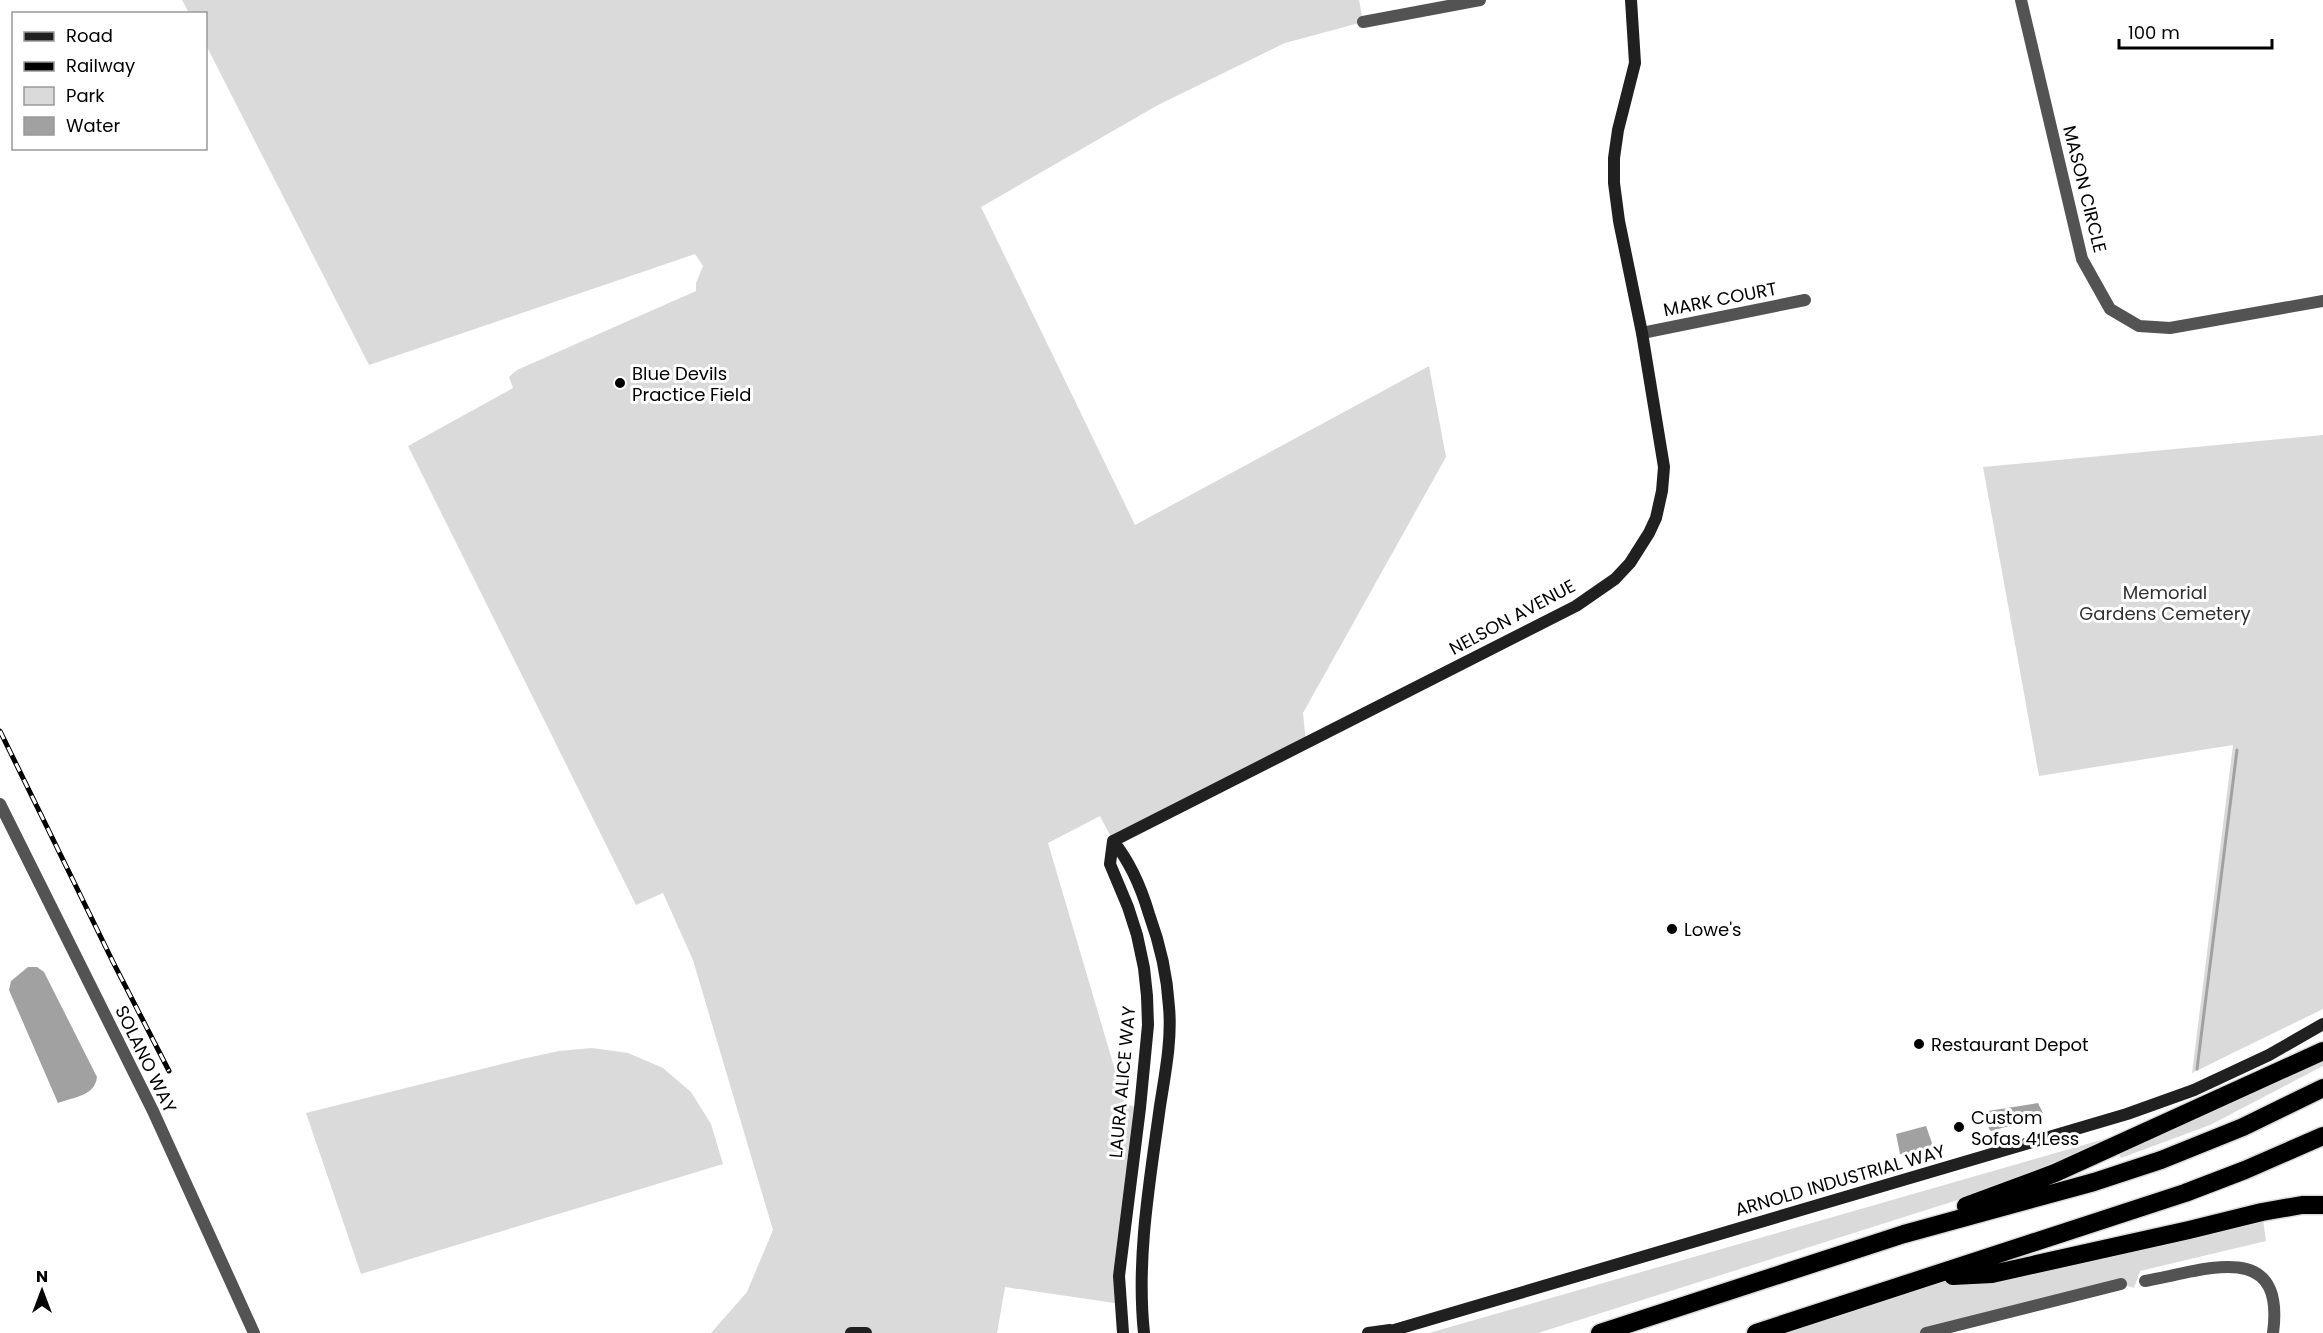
<svg xmlns="http://www.w3.org/2000/svg" width="2323" height="1333" viewBox="0 0 2323 1333" font-family="Poppins,sans-serif">
<rect width="100%" height="100%" fill="#fff"/>
<path fill="#dadada" d="M182,0H1359L1363,22L1285,43L1158,105L981,207L1135,525L1429,366L1446,457L1303,713L1306,743L1113,841L1100,816L1048,843L1125,1104L1140,1108L1121,1304L1005,1287L997,1333H711L747,1292L773,1230L693,960L663,893L636,905L408,446L513,388L509,377L517,370L696,291V283L703,266L695,254L369,365L206,45V14L189,13Z
M2323,435V1009L2192,1073L2233,745L2039,776L1983,467Z
M2323,1042V1066L2210,1125L2121,1158L2117,1150L2129,1144L2124,1132L2196,1103Z
M592,1048L628,1053L663,1068L691,1092L711,1124L723,1164L361,1274L306,1113L522,1059L559,1051Z
M2115,1136L2041,1168L1964,1198L1538,1333H1429Z
M2262,1212L2266,1241L2140,1271L2134,1288L2121,1284L1926,1333H1752L1930,1276L1992,1274Z"/>
<path fill="#a1a1a1" d="M28,967H37L44,972L97,1077C95,1096 74,1097 58,1103L9,990L11,981Z
M2038,1103L2043,1113L2041,1117L1991,1131L1989,1129L1986,1112L1988,1111Z
M1926,1126L1932,1143L1930,1147L1905,1155L1900,1154L1896,1134Z"/>
<g fill="none" stroke-linecap="round" stroke-linejoin="round">
<path stroke="#a1a1a1" stroke-width="3" d="M2197,1069L2237,750"/>
<g stroke="#dbdbdb" stroke-width="21">
<path id="highway" d="M1966,1206L2055,1173L2323,1051
M1953,1276L1992,1274L2189,1230L2262,1212L2302,1205H2323
M1600,1333L1904,1234L2094,1182L2161,1160L2243,1127L2323,1088
M1756,1333L2185,1193L2245,1170L2323,1136"/>
</g>
<path stroke="#535353" stroke-width="12" d="M2021,0L2082,259L2110,309L2139,326L2170,328L2323,301
M1363,22L1480,0
M1642,333L1805,300
M0,804L153,1111L254,1333
M2145,1281C2203,1271 2286,1237 2273,1333
M1926,1333L2121,1284"/>
<path stroke="#202020" stroke-width="12" d="M1113,841L1576,606L1615,579L1630,563L1649,533L1656,518L1662,491L1664,467L1642,333L1619,221L1614,183V158L1618,130L1635,63L1631,0
M1113,841C1131,863 1141,887 1149,914C1160,944 1167,974 1169,1007C1172,1040 1165,1074 1160,1106C1150,1180 1136,1258 1144,1333
M1113,841L1110,864L1128,907L1137,935L1144,968L1147,996L1148,1025L1140,1108L1119,1276L1123,1333
M851,1333H866
M1368,1333L1390,1330
M1384,1333L2127,1114L2194,1090L2269,1055L2323,1024"/>
<use href="#highway" stroke="#000" stroke-width="18"/>
<g stroke="#000" stroke-width="5">
<path id="rail" d="M0,731L113,962L169,1071"/>
</g>
<use href="#rail" stroke="#fff" stroke-width="3" stroke-dasharray="9" stroke-linecap="butt"/>
</g>
<g fill="#000" stroke="#fff" stroke-width="2">
<circle cx="620" cy="383" r="6"/>
<circle cx="1672" cy="929" r="6"/>
<circle cx="1919" cy="1044" r="6"/>
<circle cx="1959" cy="1127" r="6"/>
</g>
<g text-anchor="middle" dominant-baseline="central" stroke-width="6" stroke-linejoin="round" paint-order="stroke">
<g font-size="18" fill="#000" stroke="#fff">
<text transform="translate(2085 189) rotate(76)">MASON CIRCLE</text>
<text transform="translate(1720 299) rotate(-11)">MARK COURT</text>
<text transform="translate(1512 617) rotate(-28)">NELSON AVENUE</text>
<text transform="translate(146 1059) rotate(64)">SOLANO WAY</text>
<text transform="translate(1122 1082) rotate(-85)">LAURA ALICE WAY</text>
<text transform="translate(1840 1180) rotate(-16)">ARNOLD INDUSTRIAL WAY</text>
</g>
<g font-size="18" fill="#000" stroke="#fff" text-anchor="start">
<text x="632" y="373">Blue Devils<tspan x="632" dy="21">Practice Field</tspan></text>
<text x="1684" y="929">Lowe's</text>
<text x="1931" y="1044">Restaurant Depot</text>
<text x="1971" y="1117">Custom<tspan x="1971" dy="21">Sofas 4 Less</tspan></text>
</g>
<g font-size="18" fill="#313131" stroke="#fff">
<text x="2165" y="592">Memorial<tspan x="2165" dy="21">Gardens Cemetery</tspan></text>
</g>
</g>
<rect x="12" y="12" width="195" height="138" fill="#ffffff" stroke="#999999" stroke-width="1.5"/>
<rect x="24" y="32" width="30" height="9" fill="#202020" stroke="#999999" stroke-width="1.5"/>
<text x="66" y="42" font-size="18" fill="#000000">Road</text>
<rect x="24" y="62" width="30" height="9" fill="#000000" stroke="#999999" stroke-width="1.5"/>
<text x="66" y="72" font-size="18" fill="#000000">Railway</text>
<rect x="24" y="87" width="30" height="18" fill="#dadada" stroke="#999999" stroke-width="1.5"/>
<text x="66" y="102" font-size="18" fill="#000000">Park</text>
<rect x="24" y="117" width="30" height="18" fill="#a1a1a1" stroke="#999999" stroke-width="1.5"/>
<text x="66" y="132" font-size="18" fill="#000000">Water</text>
<g transform="translate(42 1291)" stroke="#ffffff" stroke-width="4.5" paint-order="stroke">
<path d="M0-4.5L10 22L0 15L-10 22Z" fill="#000000"/>
<text y="-9" font-size="16" font-weight="bold" text-anchor="middle" fill="#000000">N</text>
</g>
<path d="M2119 39v9h153v-9" fill="none" stroke="#000000" stroke-width="3"/>
<text x="2128" y="39" font-size="18" fill="#000000" stroke="#ffffff" stroke-width="4.5" paint-order="stroke">100 m</text>
</svg>
